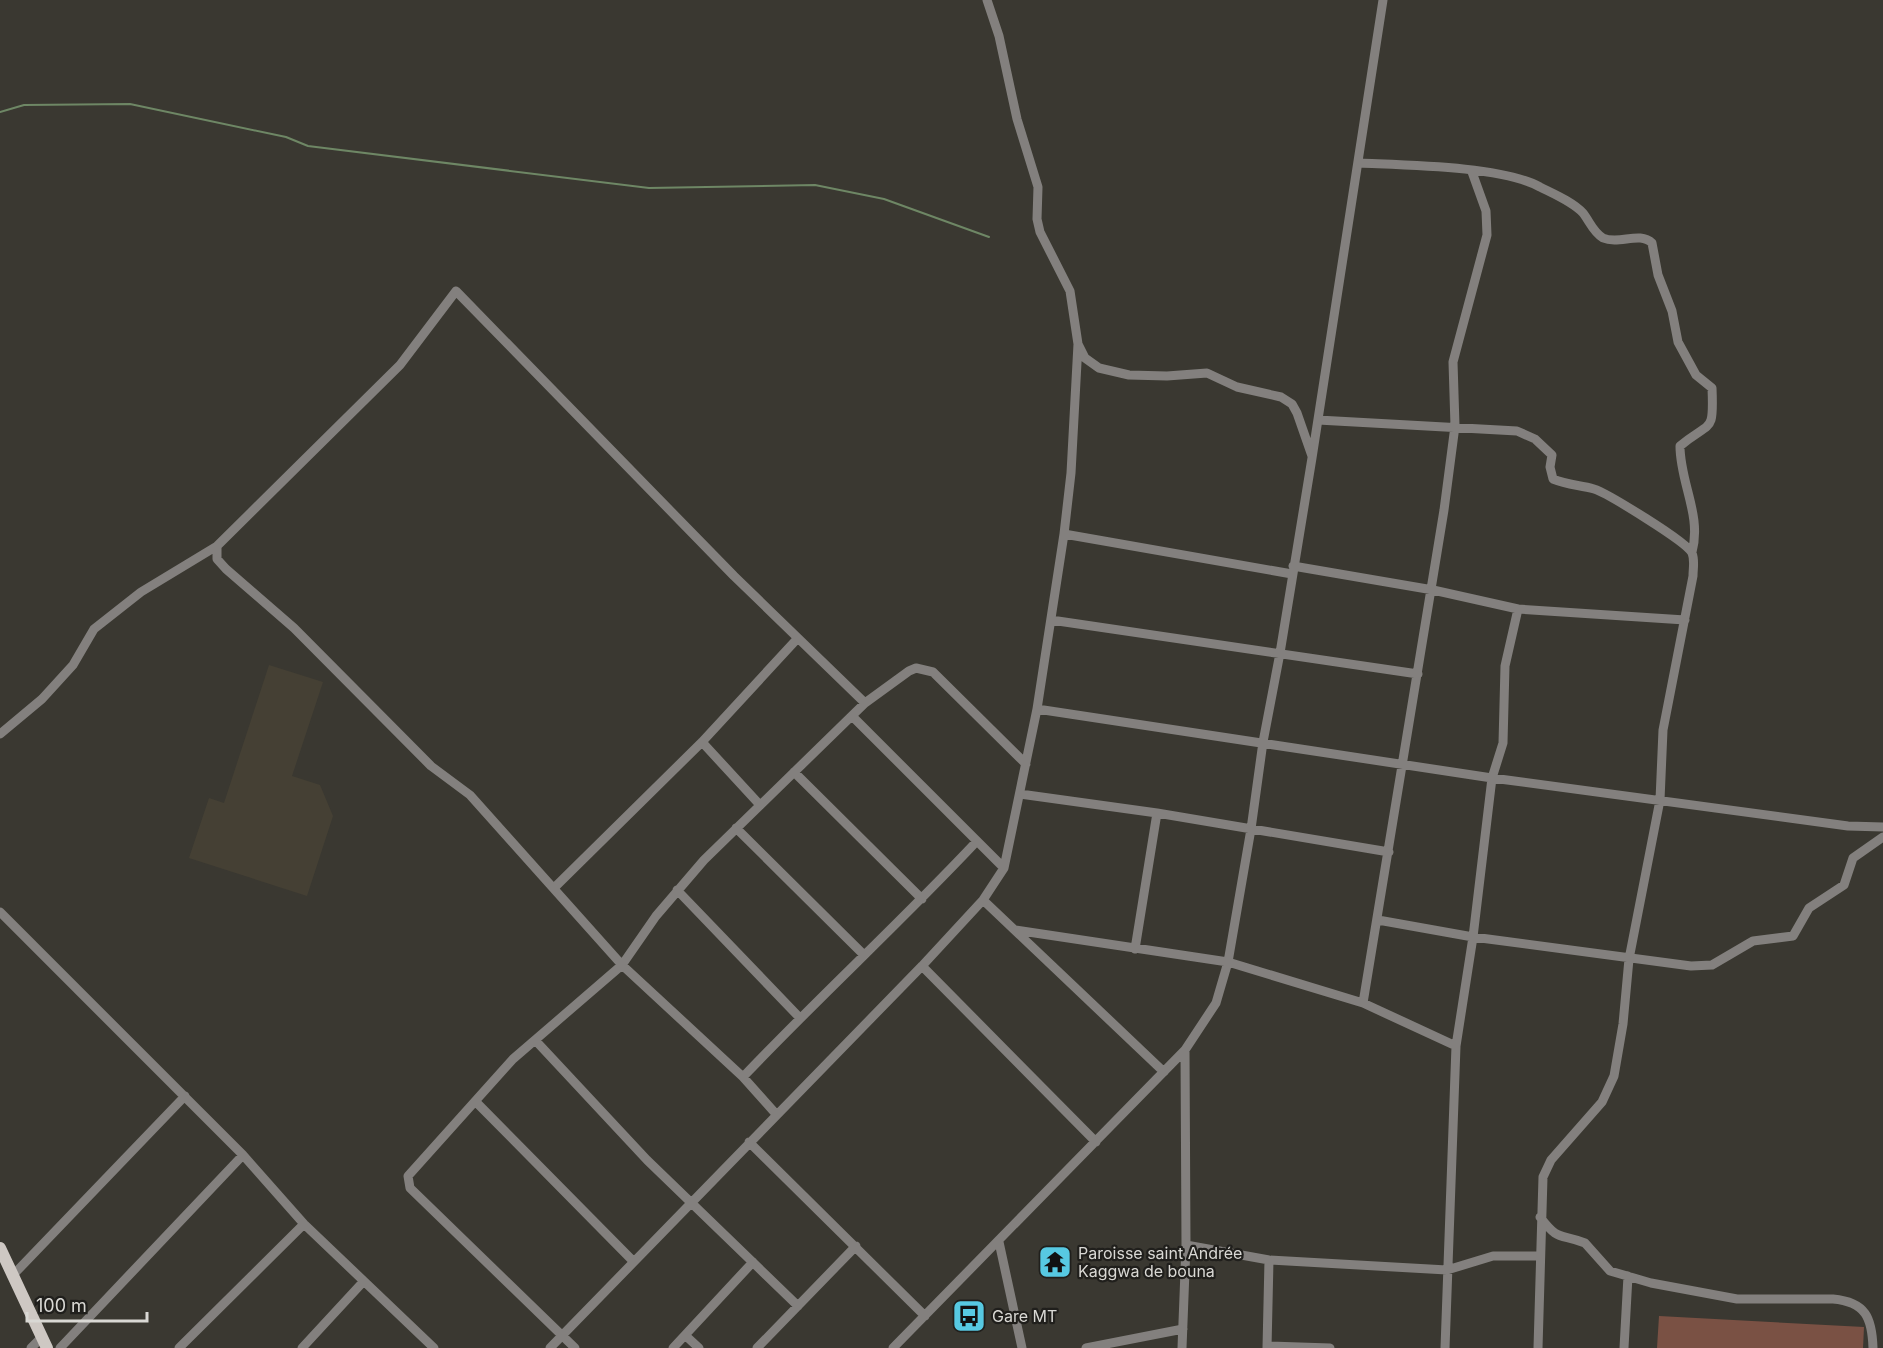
<svg xmlns="http://www.w3.org/2000/svg" width="1883" height="1348" viewBox="0 0 1883 1348" font-family="Inter,sans-serif">
<rect width="100%" height="100%" fill="#3a3831"/>
<path fill="#454034" d="M269,665L323,682L292,776L320,785L333,816L307,896L189,858L209,798L224,803Z"/>
<path fill="#7a5144" d="M1659,1316L1864,1327L1863,1348H1657Z"/>
<g fill="none" stroke-linecap="round" stroke-linejoin="round">
<path stroke="#6e8765" stroke-width="2" d="M0,112L24,105L130,104L286,137L308,146L649,188L815,185L884,199L989,237"/>
<path stroke="#83807e" stroke-width="9" d="M987,0L999,36L1017,119L1038,187L1037,219L1040,232L1070,291L1078,344L1085,358L1099,368L1129,375L1167,376L1207,373L1237,387L1281,397L1292,404L1297,413L1312,456
M1360,163C1404,165 1503,166 1540,187C1554,194 1573,202 1583,213C1590,222 1593,232 1603,238C1619,245 1640,231 1652,243L1658,275L1672,311L1678,342L1696,375L1712,388C1714,435 1711,420 1680,446C1680,483 1702,515 1692,552
M1318,420L1517,431L1535,439L1552,455L1550,467L1553,479C1567,485 1580,485 1594,489C1607,493 1687,542 1692,553C1695,560 1693,568 1693,576L1663,730L1660,800L1629,959L1623,1024L1614,1076L1602,1102L1551,1160L1543,1177L1538,1348
M1064,534L1292,574
M1293,566L1433,590L1518,609L1685,620
M1051,620L1418,674
M1037,709L1492,778L1848,826L1883,827
M852,716L1004,868
M0,734L42,699L73,665L94,629L141,592L217,546
M702,742L760,805
M794,772L922,899
M1020,794L1157,813L1389,852
M736,828L864,955
M555,887L702,742L797,639
M677,890L800,1018
M983,900L1164,1072
M0,912L243,1155L304,1224L434,1348
M1378,920L1473,937L1691,966L1712,965L1753,941L1793,936L1809,908L1844,885L1853,858L1883,837
M1015,930L1228,962L1363,1003L1456,1046
M1135,949L1157,813
M922,966L1096,1142
M1363,1003L1444,510L1455,426L1453,362L1487,235L1486,211L1472,172
M535,1040L647,1160L798,1306
M743,1077C819,997 901,922 977,841
M476,1102L633,1261
M776,1114L743,1077L622,965L470,795L431,766L294,628L226,569L217,559V546L400,365L456,291L734,576L865,703
M749,1142L925,1316
M1540,1217C1559,1242 1559,1233 1585,1243L1610,1271L1651,1283L1737,1299H1833C1866,1302 1872,1318 1873,1348
M999,1242L1022,1348
M1186,1245L1269,1260L1447,1270L1493,1256H1539
M13,1275L185,1096
M686,1336L699,1348
M1267,1346L1330,1348
M31,1348L42,1337
M60,1348L243,1155
M179,1348L304,1224
M302,1348L363,1282
M550,1348L922,966L983,900L1004,868L1037,709L1064,534L1071,473L1078,344
M575,1348L410,1188L408,1176L513,1059L622,965L656,916L704,860L865,703L909,671L916,668L933,672L1026,764
M673,1348L753,1262
M757,1348L856,1246
M893,1348L1185,1050L1216,1003L1228,962L1251,829L1263,742L1280,653L1312,458L1383,0
M1086,1348L1183,1329
M1182,1348L1186,1245L1185,1050
M1267,1348L1269,1260
M1445,1348L1456,1046L1473,937L1492,778L1503,743L1505,666L1518,609
M1624,1348L1628,1276"/>
<path stroke="#cec8c3" stroke-width="12" d="M0,1248L47,1348"/>
</g>
<defs>
<g id="temple-square" transform="scale(1.725)"><rect x="-9" y="-9" width="18" height="18" rx="4" fill="#57c9e2" stroke="#201f1c"/><path d="M0-6L5-2H3V0L6.5 2.5H4V6H1.5V3h-3V6H-4V2.5H-6.5L-3 0V-2H-5Z" fill="#111"/></g>
<g id="bus-square" transform="scale(1.725)"><rect x="-9" y="-9" width="18" height="18" rx="4" fill="#57c9e2" stroke="#201f1c"/><path d="M-5-6H5V4H4V6H2V4H-2V6H-4V4H-5ZM-3.5-4V0h7V-4ZM-3.5 1.2v1.5H-2V1.2ZM2 1.2v1.5H3.5V1.2Z" fill="#111"/></g>
</defs>
<g fill-rule="evenodd">
<use href="#temple-square" x="1055" y="1262"/>
<use href="#bus-square" x="969" y="1316"/>
</g>
<g text-anchor="middle" dominant-baseline="central" stroke-width="4.5" stroke-linejoin="round" paint-order="stroke">
<g font-size="16" fill="#d9d8d4" stroke="#201f1c" text-anchor="start">
<text x="1078" y="1253">Paroisse saint Andrée<tspan x="1078" dy="18">Kaggwa de bouna</tspan></text>
<text x="992" y="1316">Gare MT</text>
</g>
</g>
<path d="M27 1312v9h120v-9" fill="none" stroke="#d9d8d4" stroke-width="3"/>
<text x="36" y="1312" font-size="18" fill="#d9d8d4" stroke="#201f1c" stroke-width="4.5" paint-order="stroke">100 m</text>
</svg>
